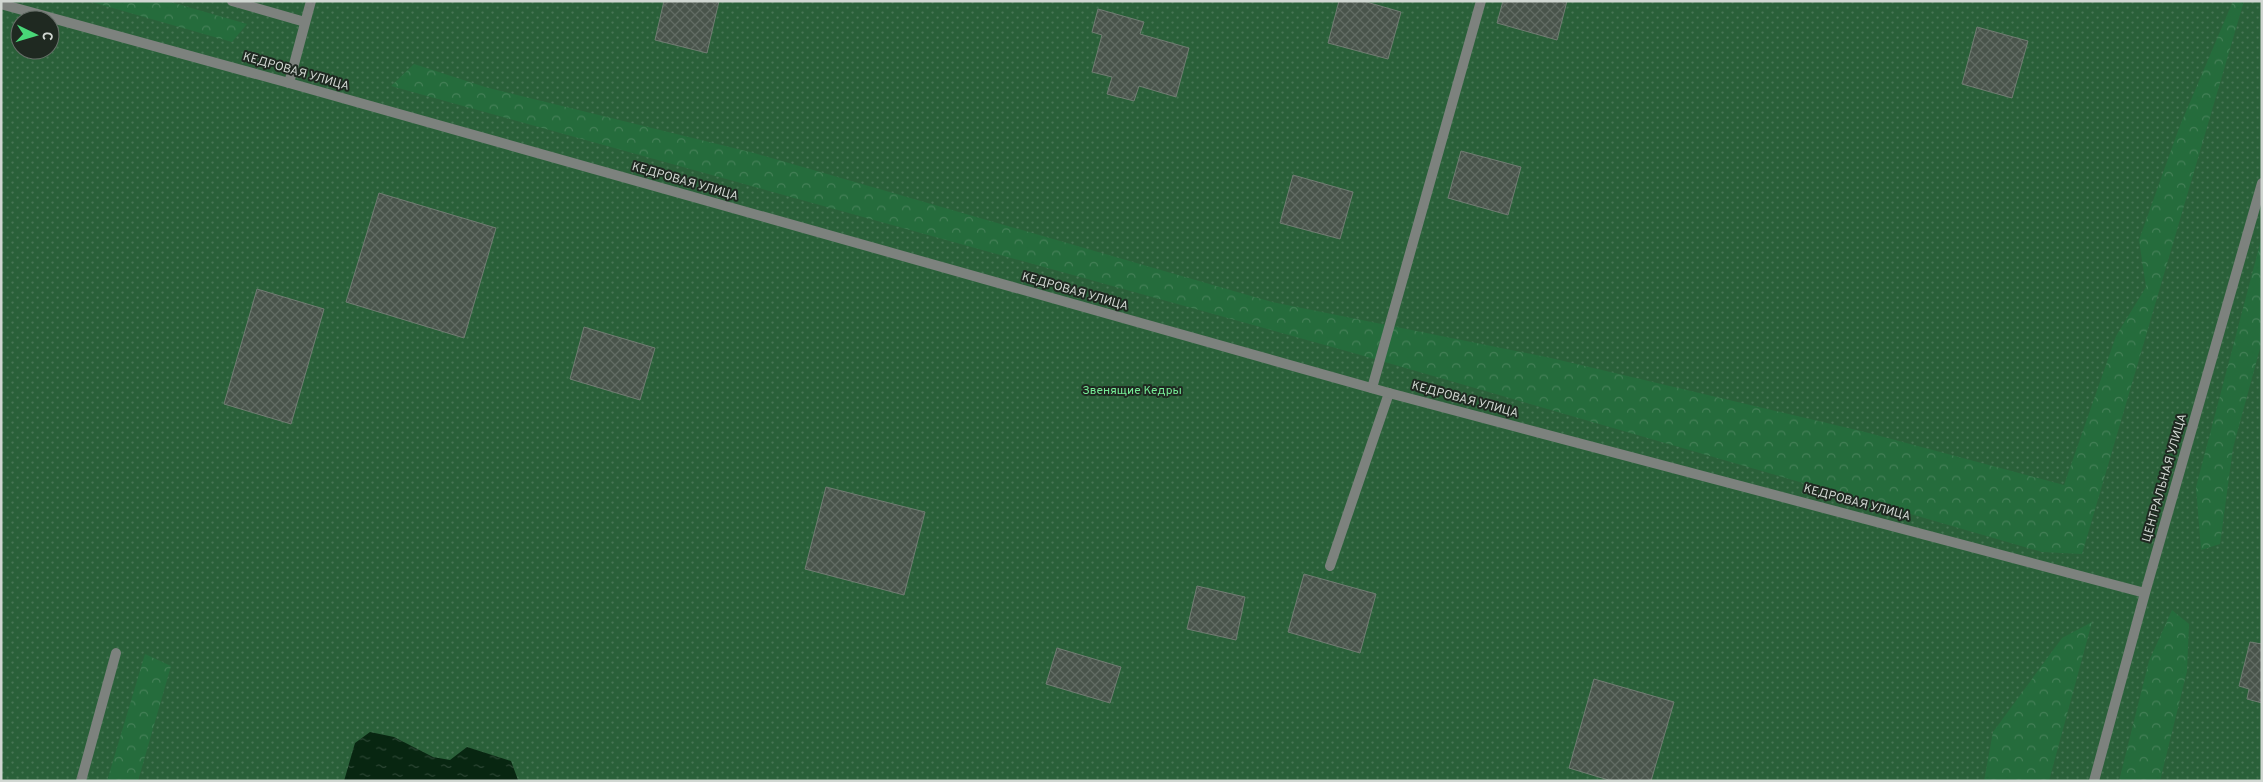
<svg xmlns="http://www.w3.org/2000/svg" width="2263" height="782" viewBox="0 0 2263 782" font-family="Overpass,sans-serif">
<defs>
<pattern id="grass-dots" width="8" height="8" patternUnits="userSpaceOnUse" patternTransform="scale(1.25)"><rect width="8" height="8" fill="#2a6039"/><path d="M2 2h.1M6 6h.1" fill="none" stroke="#487655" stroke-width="1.8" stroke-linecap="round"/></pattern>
<pattern id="forest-crowns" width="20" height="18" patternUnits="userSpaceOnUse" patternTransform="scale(1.25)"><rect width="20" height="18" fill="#256c3c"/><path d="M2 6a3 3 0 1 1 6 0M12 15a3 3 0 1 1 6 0" fill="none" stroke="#448057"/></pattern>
<pattern id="water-ripples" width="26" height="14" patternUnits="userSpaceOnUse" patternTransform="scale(1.25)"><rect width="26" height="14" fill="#082611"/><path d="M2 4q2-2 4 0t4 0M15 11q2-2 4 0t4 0" fill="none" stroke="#2b4533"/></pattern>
<pattern id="building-cross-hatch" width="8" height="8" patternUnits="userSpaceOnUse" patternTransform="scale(1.25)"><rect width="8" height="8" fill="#49544b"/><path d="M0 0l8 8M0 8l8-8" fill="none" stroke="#626c64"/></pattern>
</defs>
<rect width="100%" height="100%" fill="#29332b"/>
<path fill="url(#grass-dots)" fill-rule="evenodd" d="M1,1H2262V781H1ZM20,20H50V50H20Z"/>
<path fill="url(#forest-crowns)" d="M88,1H167L247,24L232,42Z
M2233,1H2244L2082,554L2042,552L1350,352L391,86L414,64L485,87L754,153L1272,302L1551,358L1865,432L2064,485L2116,336L2146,287L2139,240L2179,128Z
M2262,236V341L2233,448L2220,544L2201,550L2196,487Z
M2172,610L2189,624L2187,671L2160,781H2119L2149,661Z
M2092,622L2049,781H1984L1993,732L2062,638Z
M145,654L171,666L138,781H107Z"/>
<path fill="url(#water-ripples)" d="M370,732L394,737L433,757L450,760L467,747L511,761L518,780L344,781L355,743Z"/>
<path fill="url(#building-cross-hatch)" stroke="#717d73" d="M664,1H719L707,53L655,40Z
M1339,1H1363L1401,12L1388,59L1328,43Z
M1503,1H1567L1557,40L1497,23Z
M1098,9L1144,22L1140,34L1189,48L1176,97L1139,86L1134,101L1107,94L1112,77L1092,72L1102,35L1092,32Z
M1977,27L2028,41L2012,98L1962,84Z
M1461,151L1521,167L1508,215L1448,198Z
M1293,175L1353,192L1340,239L1280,223Z
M379,193L496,228L464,338L346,302Z
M257,289L324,309L291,424L224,404Z
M584,327L655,348L640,400L570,379Z
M826,487L925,512L904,595L805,569Z
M1304,574L1376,594L1360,653L1288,632Z
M1197,586L1245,597L1236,640L1187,629Z
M2250,642L2262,644V703L2247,699L2249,689L2239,686Z
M1057,648L1121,667L1110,703L1046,684Z
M1594,679L1674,702L1651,781H1612L1569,768Z"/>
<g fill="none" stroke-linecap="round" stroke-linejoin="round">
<path stroke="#7d827e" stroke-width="10" d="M232,1L305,22
M289,83L311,1
M1372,388L1481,1
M1330,566L1389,393"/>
<path stroke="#7d827e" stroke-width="10" d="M1,4L289,83L1389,393L2145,593
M81,781L116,653
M2094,781L2145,593L2262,183"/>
</g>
<g text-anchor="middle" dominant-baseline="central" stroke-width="4" stroke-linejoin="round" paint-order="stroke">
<g font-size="12" fill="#d1d7d2" stroke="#1f2921">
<text transform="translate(296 72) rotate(16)">КЕДРОВАЯ УЛИЦА</text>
<text transform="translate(685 182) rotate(16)">КЕДРОВАЯ УЛИЦА</text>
<text transform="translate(1075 292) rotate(16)">КЕДРОВАЯ УЛИЦА</text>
<text transform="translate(1465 400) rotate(15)">КЕДРОВАЯ УЛИЦА</text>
<text transform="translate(2165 478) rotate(-74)">ЦЕНТРАЛЬНАЯ УЛИЦА</text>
<text transform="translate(1857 503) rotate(15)">КЕДРОВАЯ УЛИЦА</text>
</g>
<g font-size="12" fill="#76eb96" stroke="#1f2921">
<text x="1132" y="391">Звенящие Кедры</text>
</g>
</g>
<rect width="2263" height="782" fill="none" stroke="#d1d7d2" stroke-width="5"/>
<g transform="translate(35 35) rotate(95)"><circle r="24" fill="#1f2921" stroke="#666f68"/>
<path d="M0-4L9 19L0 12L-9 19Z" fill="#49d778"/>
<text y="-8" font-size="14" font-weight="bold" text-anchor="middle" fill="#d1d7d2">С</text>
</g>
</svg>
